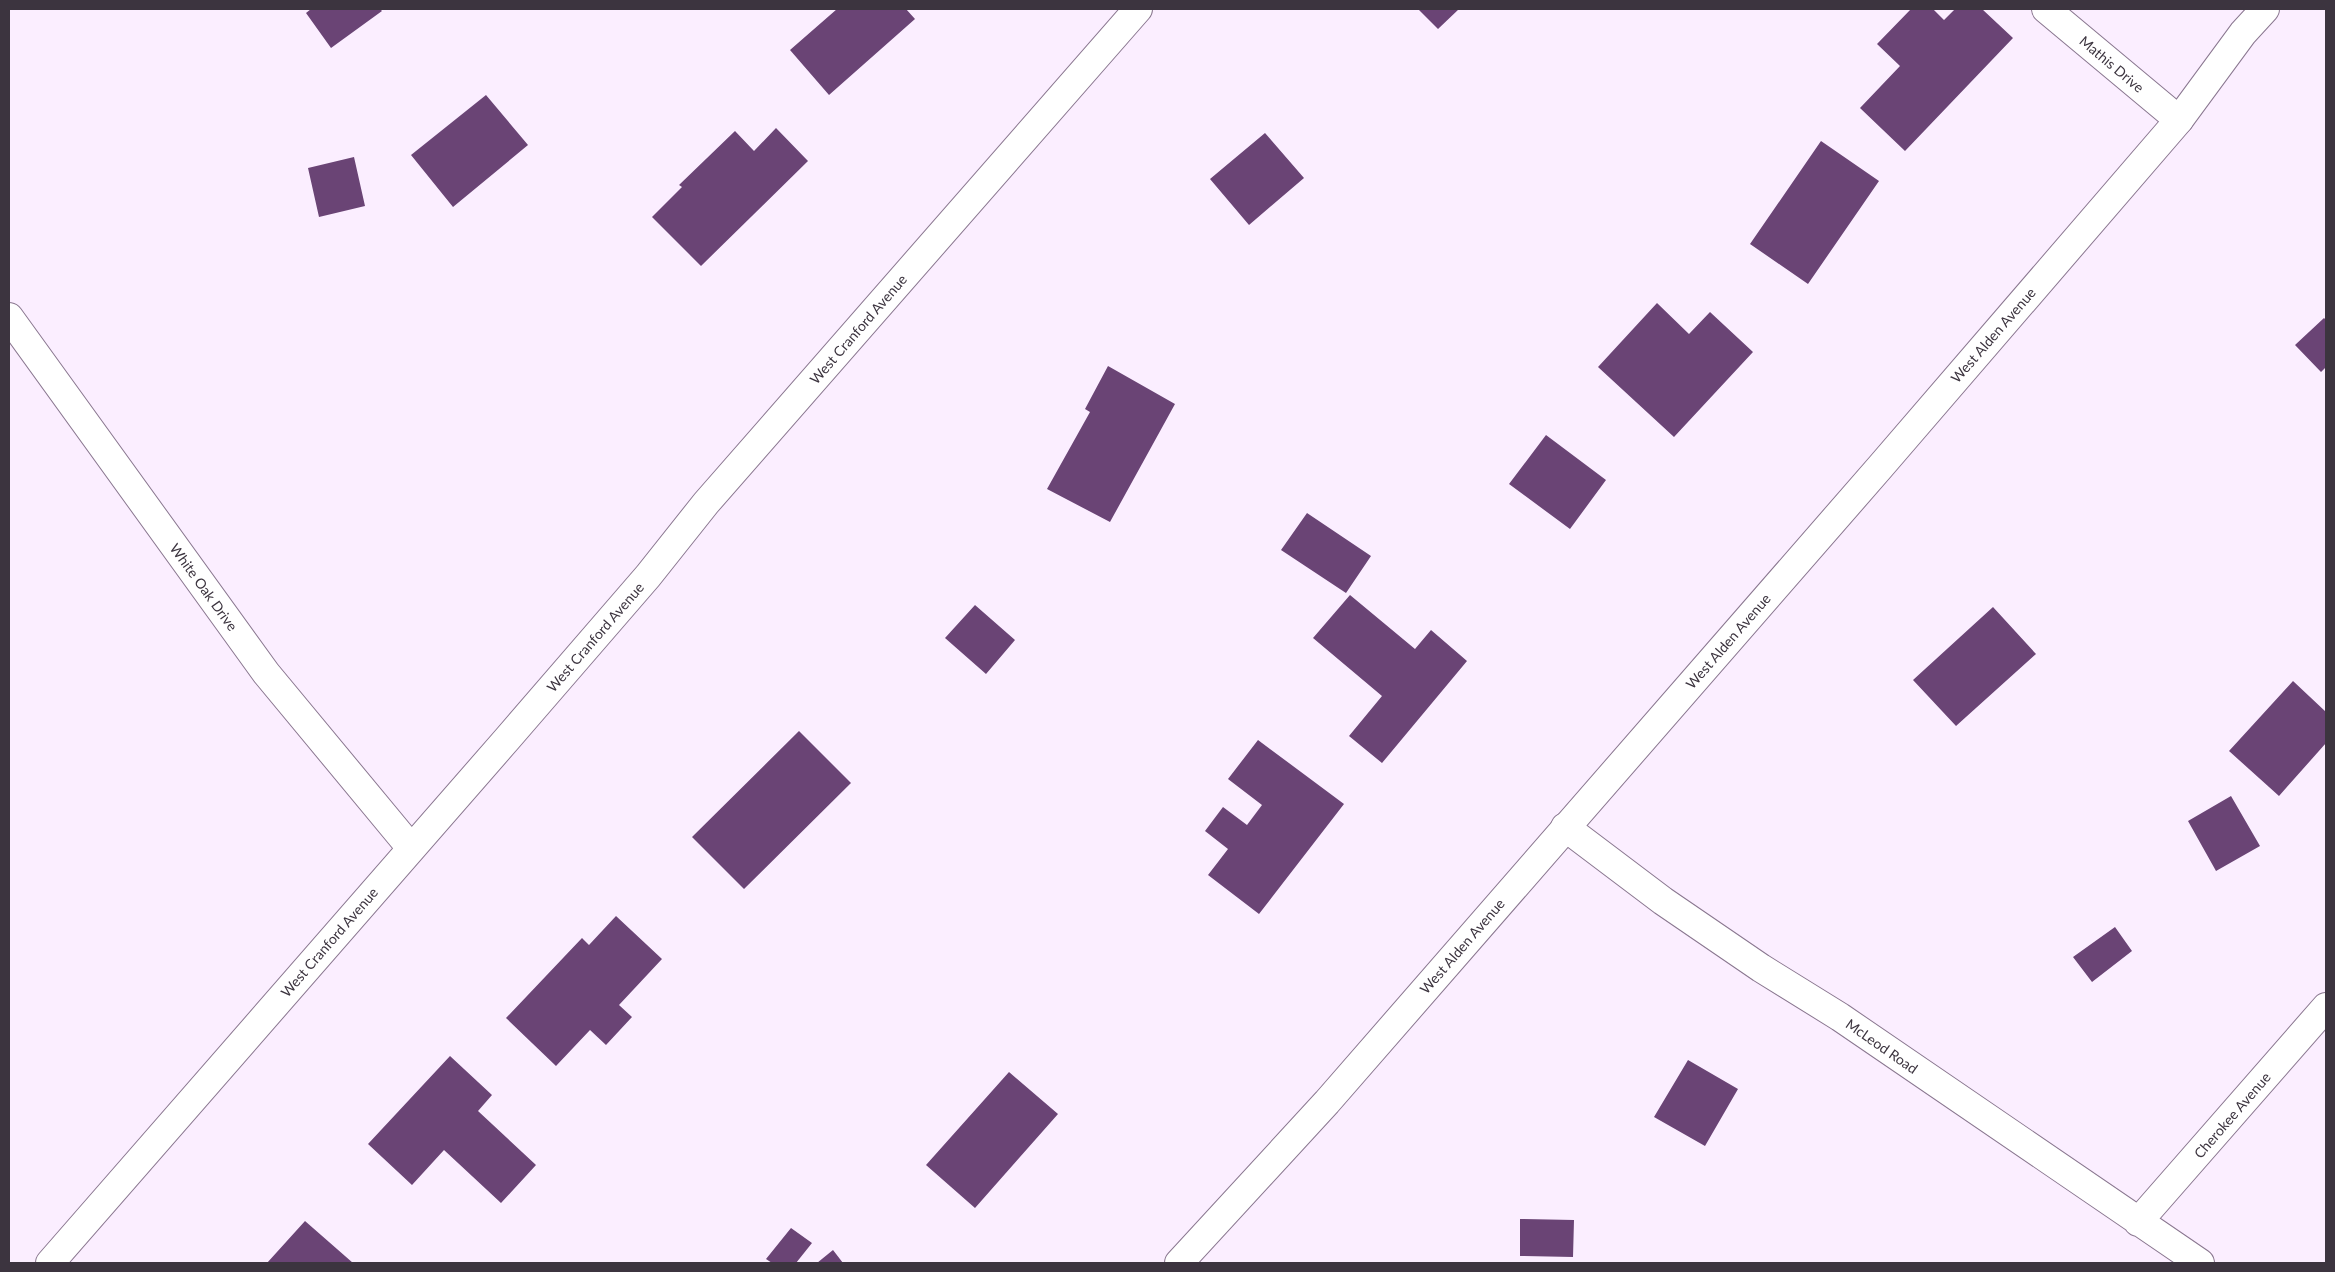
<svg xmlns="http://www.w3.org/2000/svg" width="2335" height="1272" viewBox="0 0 2335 1272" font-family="Lato,sans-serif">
<rect width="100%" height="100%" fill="#fbeeff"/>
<path fill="#6a4475" d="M311,9H380L382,11L331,48L306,13Z
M837,9H906L915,19L829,95L790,50Z
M1418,9H1459L1438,29Z
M1911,9H1933L1944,20L1955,9H1982L2013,38L1905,151L1860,108L1900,66L1877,44Z
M486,95L528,145L453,207L411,155Z
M776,128L808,161L701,266L652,217L682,187L679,185L735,131L754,151Z
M1265,133L1304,178L1249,225L1210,179Z
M1821,141L1879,181L1808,284L1750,244Z
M354,157L365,206L319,217L308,168Z
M1657,303L1689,334L1710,312L1753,352L1674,437L1598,367Z
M2324,318L2326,320V367L2321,372L2295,345Z
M1108,366L1175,404L1110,522L1047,489L1090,412L1085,409Z
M1546,435L1606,480L1570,529L1509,484Z
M1307,513L1371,556L1346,593L1281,550Z
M1350,595L1415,649L1431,630L1467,661L1382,763L1349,736L1382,696L1313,638Z
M975,605L1015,640L986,674L945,638Z
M1993,607L2036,654L1956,726L1913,680Z
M2293,681L2326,712V743L2279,796L2229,751Z
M799,731L851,783L744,889L692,837Z
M1258,740L1344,804L1259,914L1208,875L1228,849L1205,831L1223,807L1247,825L1262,805L1228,779Z
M2231,796L2260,846L2216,871L2188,821Z
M616,916L662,959L619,1005L632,1017L606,1045L590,1030L556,1066L506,1018L582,938L589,945Z
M2115,927L2132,951L2092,982L2073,957Z
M450,1056L492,1095L478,1111L536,1165L501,1203L444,1150L412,1185L368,1144Z
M1688,1060L1738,1089L1705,1146L1654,1117Z
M1009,1072L1058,1114L975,1208L926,1165Z
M1520,1219L1574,1220L1573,1257L1520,1256Z
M305,1221L353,1263H267Z
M791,1228L812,1243L796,1263H772L766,1259Z
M833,1250L843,1263H817Z"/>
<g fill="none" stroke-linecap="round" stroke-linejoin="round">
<g stroke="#8a7790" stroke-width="30">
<path id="street" d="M2046,9L2179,120
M9,317L266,673L411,848
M1565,827L1663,901L1761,968L1840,1017L2200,1263
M2138,1222L2326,1007
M50,1263L508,738L648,576L706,503L1138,9"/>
</g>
<g stroke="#8a7790" stroke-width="30">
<path id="secondary" d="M1179,1263L1327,1102L1881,466L2179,120L2243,33L2265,9"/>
</g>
<use href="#street" stroke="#fff" stroke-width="28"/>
<use href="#secondary" stroke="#fff" stroke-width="28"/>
</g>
<g text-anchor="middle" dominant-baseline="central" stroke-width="5" stroke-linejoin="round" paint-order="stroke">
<g font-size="14" fill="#3c343f" stroke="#fff">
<text transform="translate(2112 64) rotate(40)">Mathis Drive</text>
<text transform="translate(858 329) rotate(-49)">West Cranford Avenue</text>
<text transform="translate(1993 335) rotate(-49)">West Alden Avenue</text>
<text transform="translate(204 587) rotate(54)">White Oak Drive</text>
<text transform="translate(595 637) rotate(-49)">West Cranford Avenue</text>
<text transform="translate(1728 641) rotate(-49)">West Alden Avenue</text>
<text transform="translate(329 942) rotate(-49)">West Cranford Avenue</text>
<text transform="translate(1462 946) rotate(-49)">West Alden Avenue</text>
<text transform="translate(1882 1046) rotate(35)">McLeod Road</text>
<text transform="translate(2232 1115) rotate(-49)">Cherokee Avenue</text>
</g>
</g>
<rect width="2335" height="1272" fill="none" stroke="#3c343f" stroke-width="20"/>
</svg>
